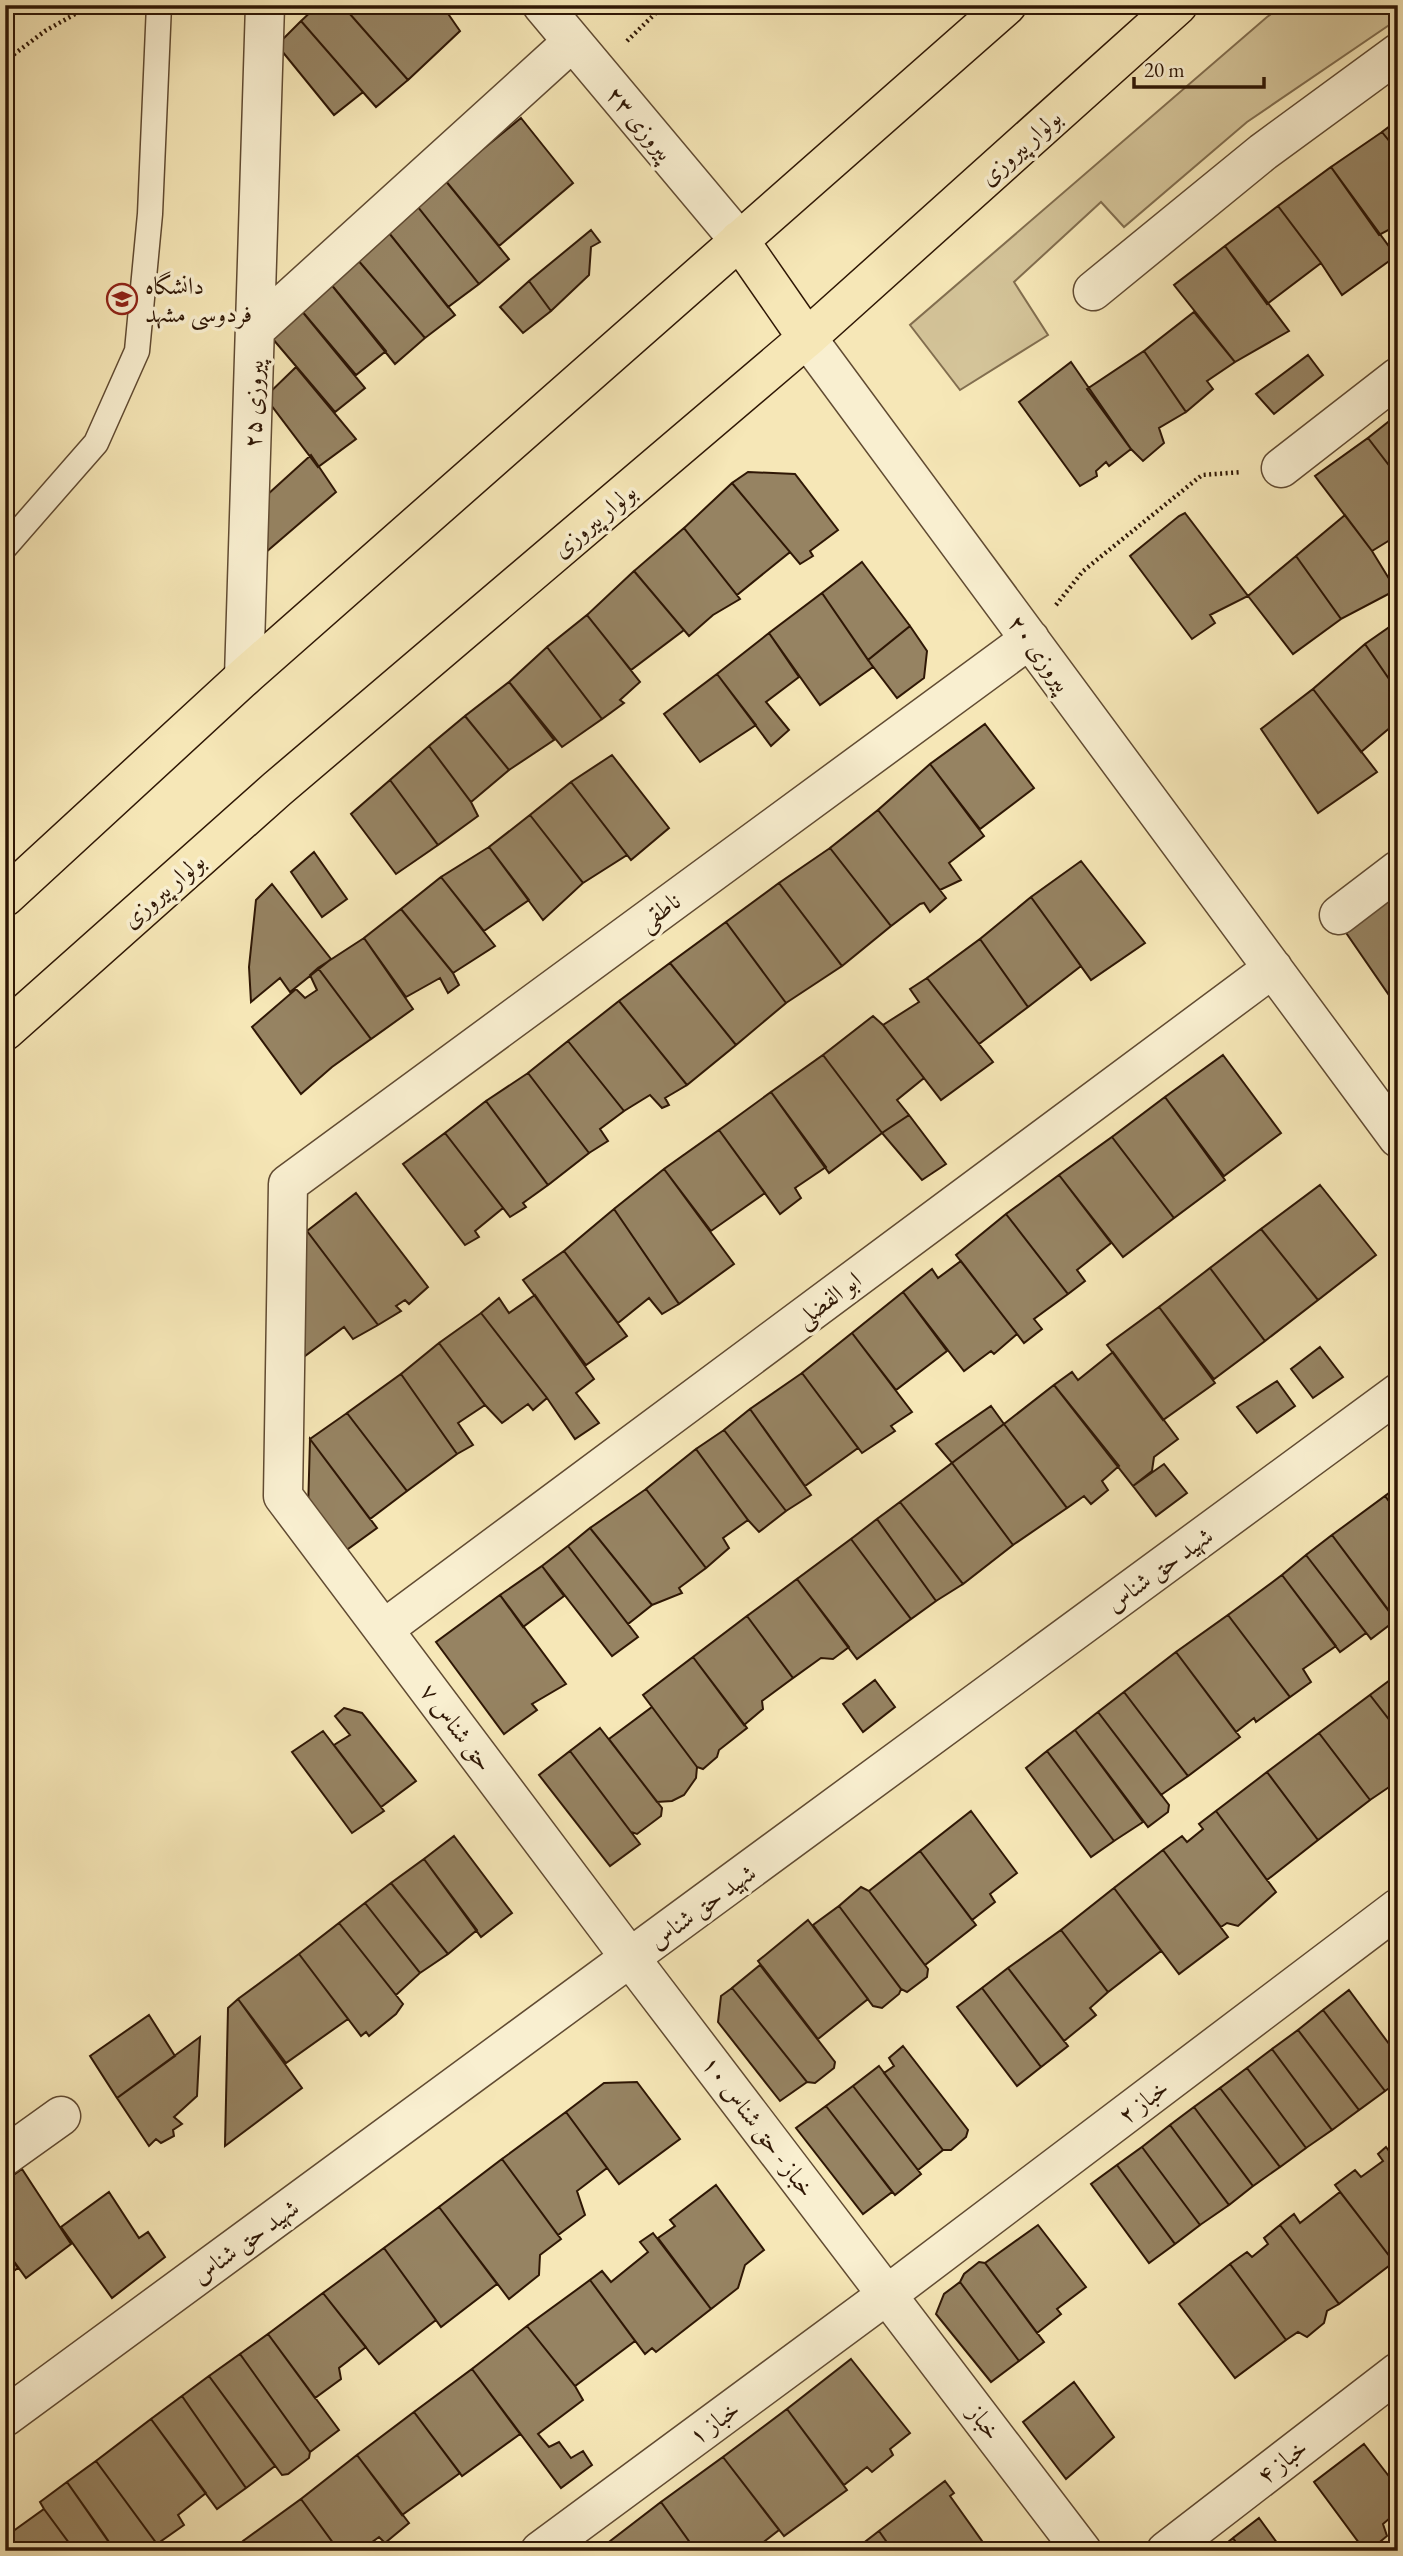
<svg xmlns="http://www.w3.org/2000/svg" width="1403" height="2556" viewBox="0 0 1403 2556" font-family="'EB Garamond',Amiri,serif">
<rect width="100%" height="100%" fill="#f6e7b7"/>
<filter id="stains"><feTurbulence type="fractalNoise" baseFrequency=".00286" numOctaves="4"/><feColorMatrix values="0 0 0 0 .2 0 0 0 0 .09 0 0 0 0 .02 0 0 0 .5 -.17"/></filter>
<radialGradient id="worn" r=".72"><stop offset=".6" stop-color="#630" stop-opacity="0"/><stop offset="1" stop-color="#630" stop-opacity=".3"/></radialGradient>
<path fill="#d4c499" stroke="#826e4f" stroke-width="2" d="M1284,5H1398V19L1247,122L1124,227L1101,202L1014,282L1048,335L960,390L910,325L1267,17Z"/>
<path fill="#968362" stroke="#2f1705" stroke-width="2" d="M318,5H342L408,80L376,107L301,21Z
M342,5H442L460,31L408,80Z
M301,21L363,92L334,115L277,45Z
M521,118L573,183L499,246L445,180Z
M1398,120V152L1382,132Z
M1382,132L1398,152V225L1379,235L1331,167Z
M1331,167L1396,256L1342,295L1321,263L1278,206Z
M445,180L509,259L479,284L418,207Z
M1278,206L1321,263L1267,304L1225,246Z
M418,207L479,284L448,307L389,233Z
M591,230L600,242L591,247L589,275L551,311L529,281Z
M389,233L455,315L425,338L357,259Z
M1225,246L1289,331L1235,362L1174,285Z
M357,259L425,338L395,364L330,283Z
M529,281L551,311L523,333L500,307Z
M330,283L386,351L356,375L301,310Z
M301,310L365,388L335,412L272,338Z
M1194,312L1235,362L1207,381L1213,389L1186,412L1144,351Z
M1144,351L1186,412L1159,428L1164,443L1143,461L1131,449L1087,389Z
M1308,355L1323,375L1274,414L1256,394Z
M1071,362L1131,449L1109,466L1106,462L1096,471L1097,476L1080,486L1019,402Z
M296,367L356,439L318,467L265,397Z
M1398,414V477L1368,438Z
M1368,438L1398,477V510L1391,513L1398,523V535L1372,551L1315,476Z
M311,455L336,492L265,553L267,495Z
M748,472L795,474L838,530L810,551L813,556L800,564L732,483Z
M732,483L790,552L737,595L684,528Z
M1185,513L1248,596L1210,615L1215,623L1192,639L1130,556L1179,516Z
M1345,515L1372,551L1396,590L1341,619L1296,556Z
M684,528L740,599L713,615L689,636L634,571Z
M1296,556L1341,619L1293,654L1248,596Z
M862,562L910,626L868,660L822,593Z
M634,571L684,630L631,670L587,615Z
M822,593L873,667L820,705L769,633Z
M587,615L640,682L620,700L624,703L602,719L547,647Z
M1398,621V692L1365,644Z
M910,626L927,651L924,678L897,698L868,660Z
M769,633L799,677L766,702L789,730L771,746L717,674Z
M1365,644L1398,692V721L1361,752L1313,689Z
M547,647L602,719L562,747L509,682Z
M717,674L756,725L700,762L664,714Z
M509,682L554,740L509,770L465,716Z
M1313,689L1377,772L1318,813L1261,729Z
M465,716L509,770L471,802L429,746Z
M985,724L1034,788L980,829L930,764Z
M429,746L471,802L478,816L438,845L390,780Z
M612,755L669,828L631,860L571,782Z
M930,764L984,836L949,863L961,880L940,890L878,810Z
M390,780L438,845L396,874L351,814Z
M571,782L627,855L583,883L530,815Z
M878,810L946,898L930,912L924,903L920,904L891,926L830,848Z
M530,815L583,883L543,920L489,847Z
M489,847L529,900L484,931L441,877Z
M830,848L891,926L842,966L779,883Z
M314,852L347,899L322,917L291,872Z
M1081,861L1145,943L1091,980L1031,897Z
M441,877L495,946L453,973L401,909Z
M779,883L842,966L786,1003L726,922Z
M272,884L331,959L290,992L280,978L251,1002L249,967L256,900Z
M1385,891L1398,908V993L1391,998L1340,924Z
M1031,897L1081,966L1028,1007L980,939Z
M401,909L453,973L459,985L448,993L440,978L406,997L364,938Z
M726,922L786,1003L736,1045L670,963Z
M364,938L413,1009L371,1039L318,968Z
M980,939L1028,1007L979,1044L927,978Z
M670,963L736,1045L687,1085L619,1001Z
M318,968L371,1039L332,1067L301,1094L252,1027L296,989L305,998L317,990L310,975Z
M927,978L993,1062L941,1100L883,1025L919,1002L910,989Z
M619,1001L687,1085L665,1098L669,1105L662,1108L650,1095L624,1111L568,1041Z
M873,1016L883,1025L924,1078L897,1100L909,1115L882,1133L823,1055Z
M568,1041L624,1111L600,1129L608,1141L589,1153L528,1073Z
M823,1055L882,1133L829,1173L771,1092Z
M1223,1055L1281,1133L1224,1176L1165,1097Z
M528,1073L589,1153L548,1185L486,1101Z
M771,1092L826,1167L795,1188L801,1198L780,1214L719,1130Z
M1165,1097L1225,1180L1174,1218L1112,1137Z
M486,1101L548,1185L523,1203L526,1207L510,1217L445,1133Z
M909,1115L946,1164L922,1180L882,1133Z
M719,1130L765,1193L711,1231L664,1169Z
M445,1133L503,1208L475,1231L479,1237L465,1245L403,1164Z
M1112,1137L1174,1218L1123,1257L1059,1175Z
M664,1169L734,1264L679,1304L614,1209Z
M1059,1175L1111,1243L1077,1270L1085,1281L1068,1294L1006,1214Z
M1320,1185L1376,1255L1318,1300L1261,1229Z
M356,1193L428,1287L409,1304L405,1300L396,1306L401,1311L378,1325L307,1231Z
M614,1209L679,1304L662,1314L649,1298L618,1323L564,1251Z
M1006,1214L1068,1294L1034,1319L1042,1329L1024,1343L956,1255Z
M1261,1229L1318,1300L1265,1341L1210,1268Z
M307,1231L378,1325L353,1339L344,1327L301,1359L296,1245Z
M564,1251L627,1336L586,1365L523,1280Z
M961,1261L1017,1334L994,1354L991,1351L964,1371L903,1292L932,1269L938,1278Z
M1210,1268L1265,1341L1214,1379L1159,1307Z
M903,1292L947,1351L896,1390L852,1333Z
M535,1295L594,1379L576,1393L599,1423L575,1439L547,1398L481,1313L499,1298L509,1313Z
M1159,1307L1215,1383L1163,1420L1107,1345Z
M481,1313L547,1398L533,1410L528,1404L502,1423L485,1405L439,1343Z
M852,1333L912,1412L891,1426L895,1431L862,1453L802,1373Z
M439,1343L485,1405L458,1423L473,1445L457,1454L401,1374Z
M1320,1347L1343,1377L1313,1398L1291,1369Z
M1113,1352L1178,1439L1154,1457L1152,1471L1133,1486L1054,1385L1072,1372L1078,1380Z
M802,1373L858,1448L805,1486L750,1409Z
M401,1374L457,1454L407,1491L347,1413Z
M1277,1381L1295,1406L1257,1433L1237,1407Z
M1054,1385L1119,1466L1102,1481L1108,1490L1091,1504L1084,1496L1067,1508L1004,1424Z
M991,1406L1004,1424L952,1463L936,1444Z
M750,1409L811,1495L786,1511L724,1430Z
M347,1413L407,1491L370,1519L310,1439Z
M1004,1424L1067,1508L1013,1545L952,1463Z
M724,1430L786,1511L759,1532L748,1520L696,1449Z
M310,1439L377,1528L341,1554L308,1511Z
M696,1449L748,1520L723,1538L729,1548L706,1568L646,1489Z
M952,1463L1013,1545L963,1584L900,1502Z
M1164,1464L1187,1493L1156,1516L1133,1486Z
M1398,1486V1513L1385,1496Z
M646,1489L706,1568L679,1588L682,1593L652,1605L590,1528Z
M1385,1496L1398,1513V1602L1388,1610L1332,1535Z
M900,1502L963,1584L936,1601L877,1519Z
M877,1519L936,1601L911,1619L851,1539Z
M590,1528L652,1605L628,1624L568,1546Z
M1332,1535L1396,1620L1371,1639L1306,1555Z
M851,1539L911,1619L857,1659L797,1579Z
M568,1546L638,1637L612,1656L542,1566Z
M1306,1555L1366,1633L1340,1652L1282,1575Z
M542,1566L564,1596L523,1627L500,1595Z
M1282,1575L1336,1646L1303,1669L1311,1682L1290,1697L1228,1615Z
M797,1579L849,1647L833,1659L821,1658L793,1678L747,1616Z
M500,1595L566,1684L532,1704L537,1710L504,1734L436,1642Z
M1228,1615L1290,1697L1256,1722L1254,1718L1236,1732L1176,1652Z
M747,1616L793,1678L762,1701L763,1709L744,1725L693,1657Z
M1176,1652L1240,1737L1188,1776L1124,1692Z
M693,1657L747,1728L719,1750L717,1757L703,1769L697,1767L643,1695Z
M1398,1674V1731L1370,1695Z
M875,1680L895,1707L863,1732L843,1704Z
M1124,1692L1188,1776L1161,1795L1098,1712Z
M1370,1695L1398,1731V1781L1370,1800L1319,1733Z
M652,1707L697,1767L696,1778L684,1795L672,1801L657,1802L609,1739Z
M344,1708L362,1713L416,1781L381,1807L334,1745L350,1735L335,1716Z
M1098,1712L1169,1805L1168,1812L1148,1827L1075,1730Z
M600,1728L662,1808L661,1816L637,1834L631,1832L570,1751Z
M1075,1730L1143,1822L1114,1841L1047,1751Z
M323,1731L384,1811L352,1833L292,1752Z
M1319,1733L1370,1800L1318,1840L1267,1772Z
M570,1751L640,1844L610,1866L539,1775Z
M1047,1751L1114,1841L1091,1857L1026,1768Z
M1267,1772L1318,1840L1267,1880L1216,1811Z
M971,1811L1017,1873L990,1894L995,1902L972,1920L920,1851Z
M1216,1811L1276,1892L1238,1926L1227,1923L1221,1927L1163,1850L1182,1836L1187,1842L1203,1829L1199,1824Z
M454,1836L512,1913L481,1937L424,1859Z
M1163,1850L1228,1937L1179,1974L1114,1888Z
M920,1851L976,1925L925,1965L869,1891Z
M424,1859L477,1930L448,1954L391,1883Z
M391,1883L448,1954L420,1973L365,1903Z
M861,1887L869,1891L928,1969L927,1977L907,1992L901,1989L839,1906Z
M1114,1888L1161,1951L1108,1992L1061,1930Z
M365,1903L420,1973L396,1995L339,1923Z
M839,1906L901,1989L899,1994L882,2008L873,2006L813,1925Z
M808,1920L868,1999L818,2039L758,1961Z
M339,1923L403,2004L396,2014L369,2036L366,2032L361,2036L299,1954Z
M1061,1930L1108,1992L1090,2008L1096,2015L1064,2041L1008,1968Z
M299,1954L348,2019L286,2063L238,1999Z
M760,1965L835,2062L834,2068L815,2083L807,2082L732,1988Z
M1008,1968L1068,2046L1041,2067L982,1988Z
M732,1988L807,2082L780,2101L718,2022L721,1996Z
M982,1988L1041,2067L1017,2086L957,2007Z
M1349,1990L1398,2056V2082L1385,2091L1323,2010Z
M238,1999L302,2088L225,2146L228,2008Z
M1323,2010L1385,2091L1359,2110L1298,2030Z
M149,2015L175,2056L117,2098L90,2056Z
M1298,2030L1359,2110L1332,2130L1272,2049Z
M200,2037L197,2096L174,2117L182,2124L173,2130L174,2136L161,2143L156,2139L149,2146L117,2098Z
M903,2046L968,2130L966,2137L951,2150H943L884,2073L894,2066L889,2058Z
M1272,2049L1332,2130L1306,2148L1247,2068Z
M879,2066L943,2150L918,2170L853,2086Z
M1247,2068L1306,2148L1280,2167L1220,2088Z
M637,2082L680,2139L619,2184L566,2112L604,2083Z
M853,2086L921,2174L895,2195L826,2106Z
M1220,2088L1280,2167L1253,2186L1194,2107Z
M826,2106L892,2192L863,2214L796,2128Z
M1194,2107L1253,2186L1229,2205L1170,2125Z
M566,2112L607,2168L577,2191L585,2215L558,2235L502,2159Z
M1170,2125L1229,2205L1200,2225L1142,2147Z
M1142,2147L1200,2225L1175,2244L1117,2165Z
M1386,2147L1398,2163V2259L1394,2262L1335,2185L1355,2170L1361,2177L1383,2161L1378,2154Z
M1398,2149V2163L1391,2154Z
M502,2159L561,2239L540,2255L539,2275L509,2299L439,2207Z
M1117,2165L1175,2244L1149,2263L1091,2184Z
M22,2169L71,2244L26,2278L5,2249V2181Z
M716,2185L764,2250L745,2265L738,2288L711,2309L658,2238L675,2226L670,2220Z
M109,2192L139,2238L148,2232L165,2257L112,2298L61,2227Z
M1340,2192L1394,2262L1339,2304L1280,2225L1294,2214L1300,2223Z
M439,2207L497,2284L441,2327L384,2248Z
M1038,2225L1086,2287L1057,2309L1061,2314L1037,2333L985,2263Z
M1280,2225L1339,2304L1327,2311L1324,2323L1307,2337L1298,2332L1286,2340L1230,2264L1247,2252L1252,2257L1268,2244L1264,2238Z
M653,2233L711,2309L656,2352L652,2348L645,2354L590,2280L602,2271L611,2282L648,2252L640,2242Z
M384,2248L436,2320L379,2364L323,2293Z
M5,2249L18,2268L5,2277Z
M979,2262L985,2263L1044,2342L1019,2361L960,2282L964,2274Z
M1230,2264L1286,2340L1235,2378L1179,2304Z
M590,2280L635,2341L575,2386L527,2326Z
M960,2282L1019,2361L991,2382L936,2314L944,2294Z
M323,2293L366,2347L339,2368L341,2379L315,2398L268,2334Z
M527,2326L575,2386L583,2400L538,2434L549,2447L559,2442L571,2458L583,2451L592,2465L561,2488L472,2369Z
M268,2334L339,2430L310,2452L240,2354Z
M240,2354L310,2452L309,2458L288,2474L282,2475L209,2376Z
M851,2359L910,2433L890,2449L893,2455L872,2472L867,2467L844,2485L787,2409Z
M472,2369L520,2434L462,2476L414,2412Z
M209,2376L275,2466L246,2488L182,2396Z
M1074,2382L1114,2437L1066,2479L1023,2422Z
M182,2396L246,2488L217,2509L151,2419Z
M787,2409L847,2490L784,2536L723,2457Z
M414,2412L460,2473L402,2515L357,2455Z
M151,2419L206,2493L178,2515L184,2525L157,2544L96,2461Z
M1364,2444L1398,2488V2511L1383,2524L1387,2536L1369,2551H1365L1314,2482Z
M357,2455L409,2523L385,2543L379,2537L360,2551H339L301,2499Z
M723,2457L779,2530L756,2548L757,2551H696L661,2502Z
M96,2461L157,2544L161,2551H115L67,2482Z
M945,2481L954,2493L950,2496L987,2548L983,2551H893L879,2531Z
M67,2482L103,2533L115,2551H75L44,2509L40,2502Z
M301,2499L339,2551H250L243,2541Z
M661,2502L696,2551H609L605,2545Z
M44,2509L75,2551H5V2537Z
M1259,2518L1283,2551H1242L1233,2538Z
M879,2531L893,2551H853Z
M1233,2538L1242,2551H1217Z
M243,2541L250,2551H231Z"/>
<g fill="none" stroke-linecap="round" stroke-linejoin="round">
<g stroke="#614b32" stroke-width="27">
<path id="service" d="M5,547L96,443L137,351L150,214L159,5"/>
</g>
<g stroke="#614b32" stroke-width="41">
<path id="minor" d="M542,5L739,240
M1093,291L1263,152L1398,53
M255,330L572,42
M807,338L1398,1138
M1281,468L1398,377
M1030,639L288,1184L283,1496L631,1959L1082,2551
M244,677L265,5
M1339,915L1398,870
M384,1629L1273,968
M5,2156L61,2116
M5,2417L1398,1393
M540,2551L888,2294L1398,1908
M1166,2551L1398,2372"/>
</g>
<g stroke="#2f1705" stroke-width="41">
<path id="primary" d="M739,240L807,338
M5,897L244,677L1007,5
M5,1031L277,789L807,338L1178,5"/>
</g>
<path stroke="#2f1705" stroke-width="4.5" stroke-dasharray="2 3.5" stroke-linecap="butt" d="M627,41L664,5
M5,61L45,31L91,5
M1056,605L1083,571L1202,475L1242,472"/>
<use href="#service" stroke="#f9efd0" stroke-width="24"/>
<use href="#minor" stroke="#f9efd0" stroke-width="38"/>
<use href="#primary" stroke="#f6e7b7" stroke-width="38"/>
</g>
<defs>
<g id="university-ring" transform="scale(1.575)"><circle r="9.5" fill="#f9efd0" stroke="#8f2418" stroke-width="1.5"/><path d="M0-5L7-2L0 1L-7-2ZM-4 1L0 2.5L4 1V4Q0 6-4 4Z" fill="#8f2418"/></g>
</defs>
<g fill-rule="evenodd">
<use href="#university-ring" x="122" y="299"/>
</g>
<g text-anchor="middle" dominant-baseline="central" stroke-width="7" stroke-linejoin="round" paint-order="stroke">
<g font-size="24" fill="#2f1705" stroke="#f9efd0">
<text transform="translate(640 123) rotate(50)">پیروزی ۲۳</text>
<text transform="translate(1020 147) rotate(-42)">بولوار پیروزی</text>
<text transform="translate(253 404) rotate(-88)">پیروزی ۲۵</text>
<text transform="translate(594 520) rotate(-40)">بولوار پیروزی</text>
<text transform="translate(1040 653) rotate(54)">پیروزی ۲۰</text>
<text transform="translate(163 890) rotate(-41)">بولوار پیروزی</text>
<text transform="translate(659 911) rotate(-36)">ناطقی</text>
<text transform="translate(828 1299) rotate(-37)">ابو الفضلی</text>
<text transform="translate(1159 1569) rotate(-36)">شهید حق شناس</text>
<text transform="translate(457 1727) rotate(53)">حق شناس ۷</text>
<text transform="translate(702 1906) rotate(-36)">شهید حق شناس</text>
<text transform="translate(1143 2101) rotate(-37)">خباز ۲</text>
<text transform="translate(759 2126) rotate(53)">خباز - حق شناس ۱۰</text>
<text transform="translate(245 2241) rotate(-36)">شهید حق شناس</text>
<text transform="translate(714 2422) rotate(-36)">خباز ۱</text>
<text transform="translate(985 2422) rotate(53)">خباز</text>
<text transform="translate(1282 2461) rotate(-38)">خباز ۴</text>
</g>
<g font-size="24" fill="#2f1705" stroke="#f9efd0" text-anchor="start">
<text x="145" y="285">دانشگاه<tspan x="145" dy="28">فردوسی مشهد</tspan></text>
</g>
</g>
<rect width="1403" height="2556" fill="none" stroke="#f6e7b7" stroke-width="28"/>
<rect x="7" y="7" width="1389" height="2542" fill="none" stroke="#2f1705" stroke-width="3.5"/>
<rect x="14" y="14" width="1375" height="2528" fill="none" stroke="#2f1705" stroke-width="2"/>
<path d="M1134 77v10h130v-10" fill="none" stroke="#2f1705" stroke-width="3.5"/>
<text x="1144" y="77" font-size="21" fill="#2f1705" stroke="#f9efd0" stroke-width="5" paint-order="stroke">20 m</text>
<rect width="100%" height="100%" filter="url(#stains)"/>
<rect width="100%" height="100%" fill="url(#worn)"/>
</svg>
